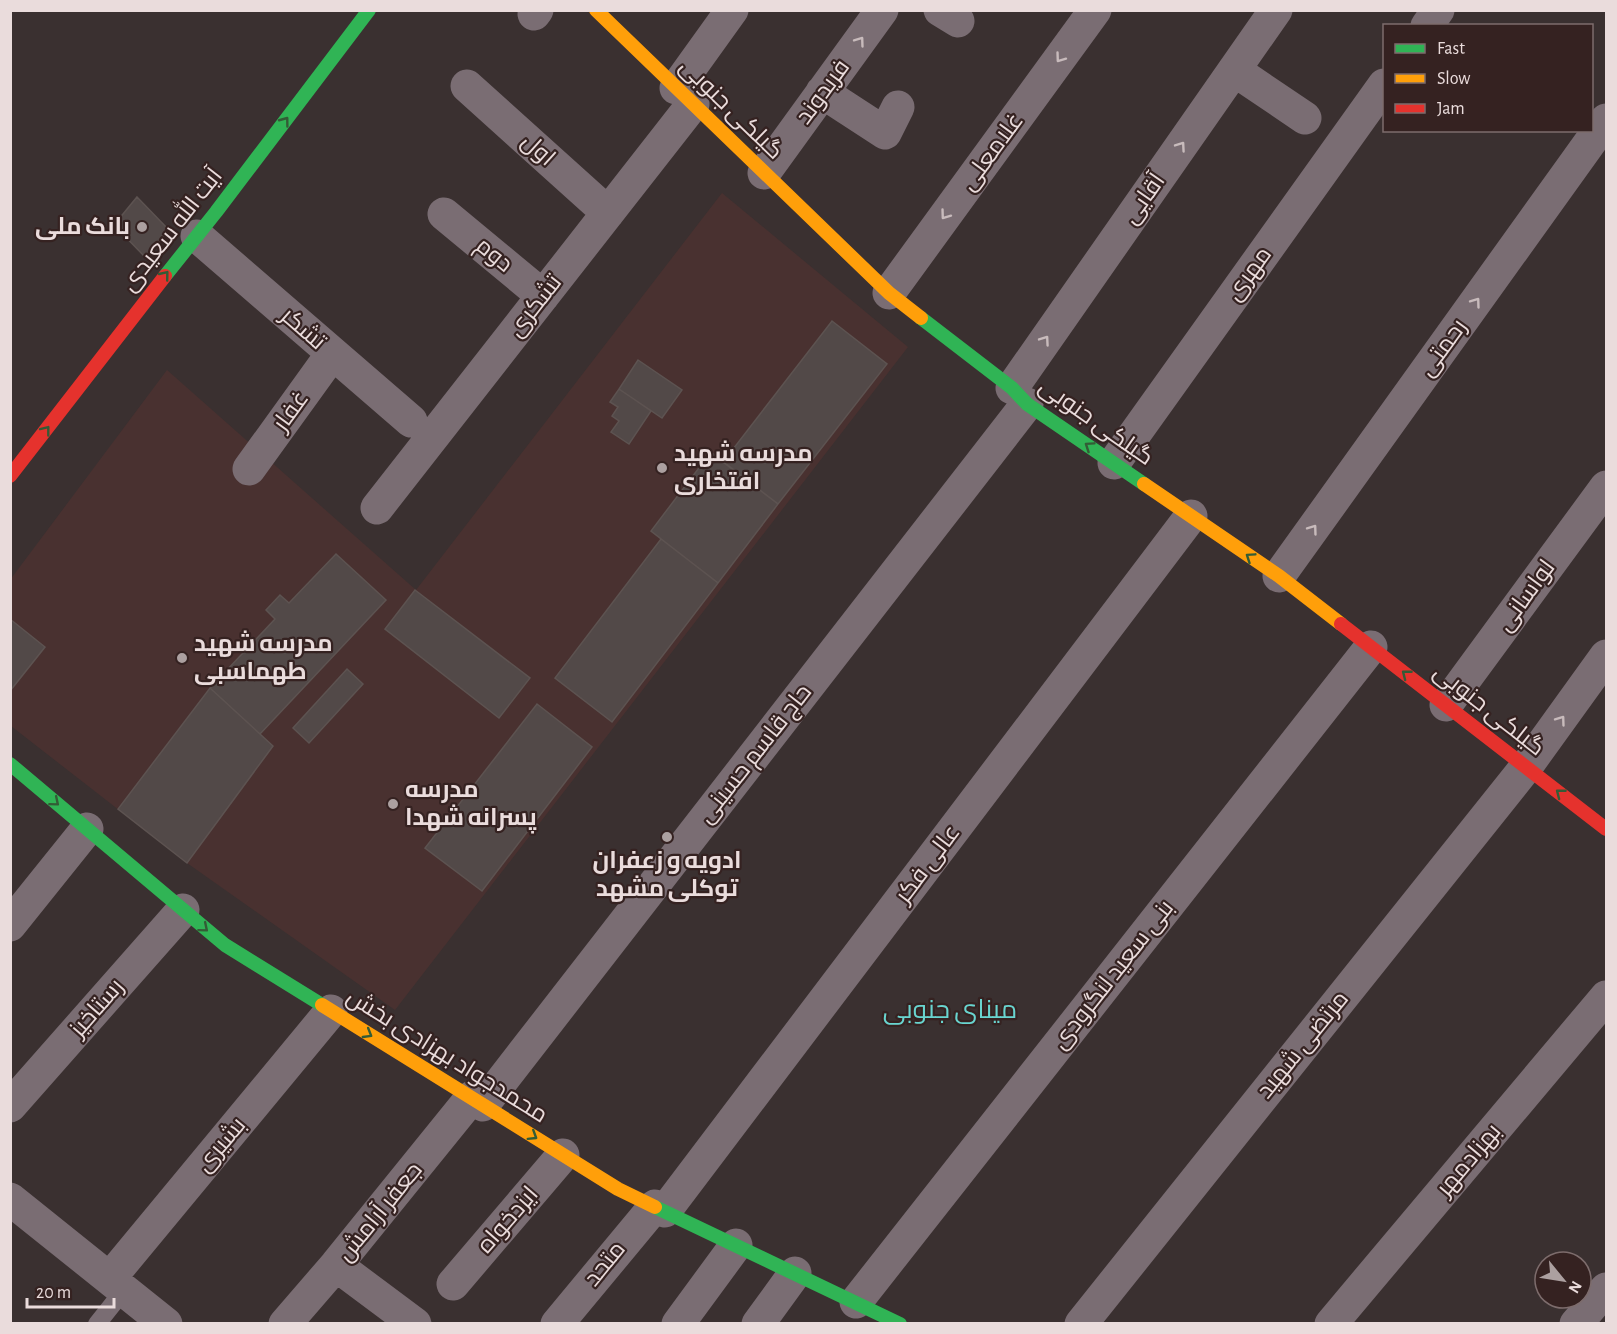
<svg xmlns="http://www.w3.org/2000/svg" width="1617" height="1334" viewBox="0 0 1617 1334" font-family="'Alegreya Sans',Cairo,sans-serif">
<rect width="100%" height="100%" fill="#3a3030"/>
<path fill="#493130" d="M722,193L908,347L395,1010L187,863L11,726L10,580L167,370L416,590Z"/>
<path fill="#524948" stroke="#5d5351" stroke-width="1.5" d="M137,197L169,230L146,258L114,225Z
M832,321L887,364L778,504L723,462Z
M638,360L682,390L662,418L619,389Z
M619,389L651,411L629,444L611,432L619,421L612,416L618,407L610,402Z
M711,452L778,504L718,583L651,531Z
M661,539L718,583L612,722L555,678Z
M336,554L386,600L260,734L210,688L275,619L266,610L280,595L289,603Z
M415,590L530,678L499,718L385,629Z
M10,619L45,647L10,691Z
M347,669L363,684L309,743L293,728Z
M210,688L273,746L187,863L118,809Z
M537,704L592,747L482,891L425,848Z"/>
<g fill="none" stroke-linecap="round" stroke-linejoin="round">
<path stroke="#7a6d73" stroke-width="18" d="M97,1324L124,1290"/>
<path stroke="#7a6d73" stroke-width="33" d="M940,10L958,21
M534,14L537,10
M1427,26L1438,10
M1234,70L1305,118
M467,86L608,213
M676,88L732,10
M822,92L885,133L898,107
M764,173L882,10
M444,214L543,296
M197,236L411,421
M889,293L1095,10
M1012,388L1276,10
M1114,463L1384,85
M249,469L332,354
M377,508L693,104
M1279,576L1606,120
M1446,705L1606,487
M10,925L87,829
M483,1105L1027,404
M10,1106L183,910
M10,1199L166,1324
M665,1211L1191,516
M336,1265L415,1324
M110,1278L331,1011
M453,1284L563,1155
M856,1302L1371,647
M285,1324L336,1265L472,1097
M557,1324L655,1206
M678,1324L736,1245
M758,1324L795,1273
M1081,1324L1526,767L1606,656
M1331,1324L1606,997
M1576,1324L1606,1289"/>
<path stroke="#30b455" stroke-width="14" d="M165,276L216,212L369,10
M921,318L1012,388L1027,404L1144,484
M10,764L225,945L322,1005
M655,1207L900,1324"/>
<path stroke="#ff9f0a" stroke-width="14" d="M596,10L889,293L921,318
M1144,484L1279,576L1341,624
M322,1005L618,1189L655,1207"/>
<path stroke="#e5322d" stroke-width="14" d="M10,476L165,276
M1341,624L1606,829"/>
</g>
<defs><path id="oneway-chevron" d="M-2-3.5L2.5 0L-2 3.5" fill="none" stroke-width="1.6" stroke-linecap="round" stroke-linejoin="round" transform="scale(1.5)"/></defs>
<g stroke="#c8bbbc">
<use href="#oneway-chevron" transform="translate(860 41) rotate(-54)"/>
<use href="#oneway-chevron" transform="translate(1060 58) rotate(126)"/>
<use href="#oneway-chevron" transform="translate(1181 146) rotate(-55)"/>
<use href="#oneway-chevron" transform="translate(945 215) rotate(126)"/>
<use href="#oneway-chevron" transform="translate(1476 302) rotate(-54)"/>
<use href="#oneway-chevron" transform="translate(1045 340) rotate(-55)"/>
<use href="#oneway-chevron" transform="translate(1313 529) rotate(-54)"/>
<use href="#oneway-chevron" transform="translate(1561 720) rotate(-54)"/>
</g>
<g stroke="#335c36">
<use href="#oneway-chevron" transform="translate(285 121) rotate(-53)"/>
<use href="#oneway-chevron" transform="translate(165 275) rotate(-51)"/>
<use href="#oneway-chevron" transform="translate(46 430) rotate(-52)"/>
<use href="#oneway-chevron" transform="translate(1089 446) rotate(-146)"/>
<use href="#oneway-chevron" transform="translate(1250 557) rotate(-146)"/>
<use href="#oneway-chevron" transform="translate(1406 674) rotate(-142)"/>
<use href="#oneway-chevron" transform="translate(1560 793) rotate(-142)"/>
<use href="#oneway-chevron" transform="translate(55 802) rotate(40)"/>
<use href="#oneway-chevron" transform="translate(204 928) rotate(40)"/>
<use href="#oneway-chevron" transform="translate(368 1034) rotate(31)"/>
<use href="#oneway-chevron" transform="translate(533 1136) rotate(32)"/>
</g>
<g fill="#aca0a0" stroke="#352221" stroke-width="2">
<circle cx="142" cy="227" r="6"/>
<circle cx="662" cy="468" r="6"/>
<circle cx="182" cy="658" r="6"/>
<circle cx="393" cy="804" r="6"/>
<circle cx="667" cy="837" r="6"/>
</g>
<g text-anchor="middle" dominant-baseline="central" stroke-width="4.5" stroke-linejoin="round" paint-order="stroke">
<g font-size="24" fill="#eadcdc" stroke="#352221">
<text transform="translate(823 92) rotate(-54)">فریدوند</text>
<text transform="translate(731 109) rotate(44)">گیلکی جنوبی</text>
<text transform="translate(538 150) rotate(42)">اول</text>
<text transform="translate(992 152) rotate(-54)">غلامعلی</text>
<text transform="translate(1144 199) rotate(-55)">آقایی</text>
<text transform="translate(172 230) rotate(-52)">آیت الله سعیدی</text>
<text transform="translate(494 255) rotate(39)">دوم</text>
<text transform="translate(1249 274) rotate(-54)">مهری</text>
<text transform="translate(535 306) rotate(-52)">تشکری</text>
<text transform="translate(303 329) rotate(41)">تشکر</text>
<text transform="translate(1443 348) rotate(-54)">رحمتی</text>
<text transform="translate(291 411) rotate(-54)">غفار</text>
<text transform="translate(1096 422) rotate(35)">گیلکی جنوبی</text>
<text transform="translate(1526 596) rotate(-54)">لواسانی</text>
<text transform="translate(1489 710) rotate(38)">گیلکی جنوبی</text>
<text transform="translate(755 754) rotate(-52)">حاج قاسم حسینی</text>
<text transform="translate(928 864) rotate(-53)">عالی فکر</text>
<text transform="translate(1113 975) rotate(-52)">بنی سعید لنگرودی</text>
<text transform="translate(97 1008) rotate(-49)">رستاخیز</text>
<text transform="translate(1303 1045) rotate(-51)">مرتضی شهید</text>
<text transform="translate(447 1056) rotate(32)">محمدجواد بهزادی بخش</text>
<text transform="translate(221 1145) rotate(-50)">بشیری</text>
<text transform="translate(1469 1160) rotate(-50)">بهزادمهر</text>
<text transform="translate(380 1212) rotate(-51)">جعفر آرامش</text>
<text transform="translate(508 1220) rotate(-49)">ایزدخواه</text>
<text transform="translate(605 1264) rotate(-51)">متحد</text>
</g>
<g font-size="24" font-weight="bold" fill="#eadcdc" stroke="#352221" text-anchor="start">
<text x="130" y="227" text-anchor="end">بانک ملی</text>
<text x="674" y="454">مدرسه شهید<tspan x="674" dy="28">افتخاری</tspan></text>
<text x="194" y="644">مدرسه شهید<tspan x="194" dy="28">طهماسبی</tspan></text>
<text x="405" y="790">مدرسه<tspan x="405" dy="28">پسرانه شهدا</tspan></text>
<text x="667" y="861" text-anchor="middle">ادویه و زعفران<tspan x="667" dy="28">توکلی مشهد</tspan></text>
</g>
<g font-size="26" fill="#69d5d0" stroke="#352221">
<text x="950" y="1010">مینای جنوبی</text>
</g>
</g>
<rect width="1617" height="1334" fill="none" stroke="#eadcdc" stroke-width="24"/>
<rect x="1383" y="24" width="210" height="108" fill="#352221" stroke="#7d6c6c" stroke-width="1.5"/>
<rect x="1395" y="44" width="30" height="9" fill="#30b455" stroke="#7d6c6c" stroke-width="1.5"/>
<text x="1437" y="54" font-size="18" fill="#eadcdc">Fast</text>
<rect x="1395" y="74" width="30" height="9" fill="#ff9f0a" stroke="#7d6c6c" stroke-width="1.5"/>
<text x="1437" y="84" font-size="18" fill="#eadcdc">Slow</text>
<rect x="1395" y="104" width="30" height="9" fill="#e5322d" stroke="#7d6c6c" stroke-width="1.5"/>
<text x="1437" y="114" font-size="18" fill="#eadcdc">Jam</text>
<g transform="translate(1563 1280) rotate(120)"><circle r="28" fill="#352221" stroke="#7d6c6c" stroke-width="1.5"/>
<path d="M0-4.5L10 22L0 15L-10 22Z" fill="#aca0a0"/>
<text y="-9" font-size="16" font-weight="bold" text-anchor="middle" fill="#eadcdc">N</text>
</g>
<path d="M27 1298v9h87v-9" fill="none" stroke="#eadcdc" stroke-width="3"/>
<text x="36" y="1298" font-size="18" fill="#eadcdc" stroke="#352221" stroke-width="4.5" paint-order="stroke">20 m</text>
</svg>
